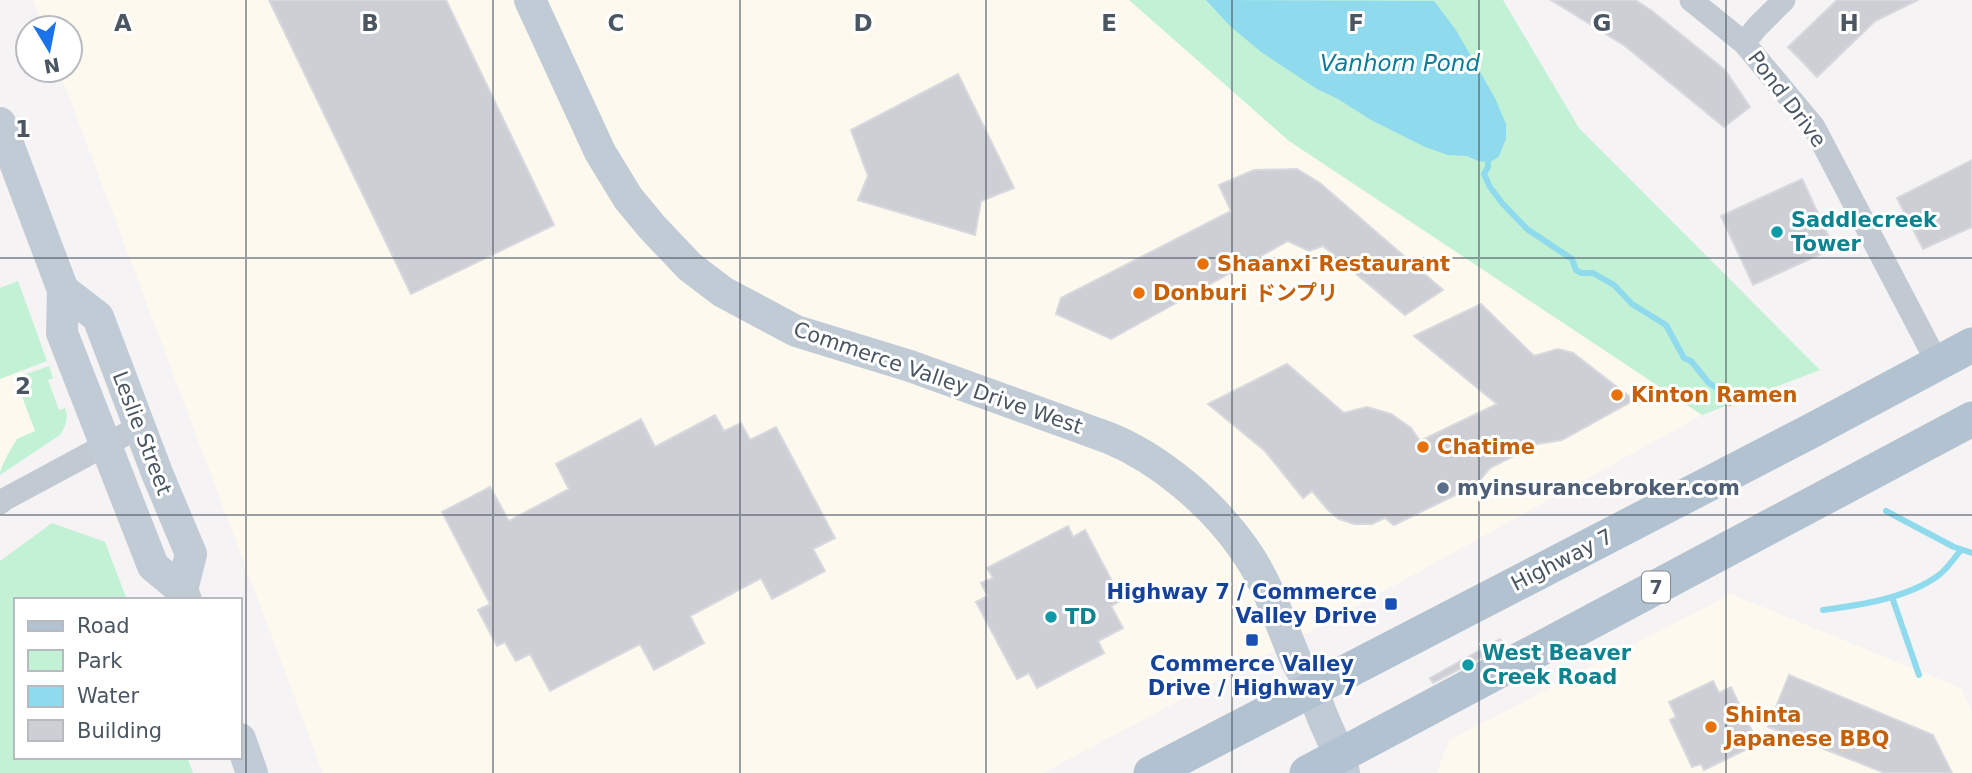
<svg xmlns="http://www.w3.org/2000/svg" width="1972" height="773" viewBox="0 0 1972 773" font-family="'DejaVu Sans','Noto Sans JP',sans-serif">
<rect width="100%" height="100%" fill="#f5f3f3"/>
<path fill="#fdf9ef" d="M33,0H1129L1289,141L1702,415L1328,622L1043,773H323L59,70H70V28H44Z
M0,318L50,436L0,471Z
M1731,594L1961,688L1972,712V773H1437L1449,740Z"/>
<path fill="#c3f1d5" d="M1129,0H1503L1579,128L1820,370L1702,415L1289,141Z
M18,281L47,361L0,379V288Z
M49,366L53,378L48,380L59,410L65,408C69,418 66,426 60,435L0,475C0,466 12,447 17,439L35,431L15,378Z
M52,523L105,542L127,600H16V757H187L193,773H0V561Z"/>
<path fill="#90daee" d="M1206,0L1434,1L1456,30L1495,98L1506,124V139L1499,156L1494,160L1488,162L1478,161L1467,156L1448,155L1425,147L1371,120L1338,99L1317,89L1261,52L1230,26Z"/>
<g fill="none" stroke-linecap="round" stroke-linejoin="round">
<path stroke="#90daee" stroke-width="6" d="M1488,162V167L1484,174L1490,187L1502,203L1527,229L1572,259L1576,270L1581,273H1593L1614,285L1632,304L1666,325L1684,358L1691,361L1709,383L1720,390L1730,403
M1886,511L1954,547L1972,553
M1892,597L1919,675
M1823,610C1861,605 1908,598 1939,575C1948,568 1954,558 1961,550"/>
</g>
<path fill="#cdcfd5" stroke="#d7d9de" stroke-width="2" d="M269,0H446L554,225L411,294Z
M1551,0H1635L1652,11L1725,70L1750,107L1724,127L1625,46Z
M1837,0H1918L1875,21L1817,77L1788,47Z
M958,74L1014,188L981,201L975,235L858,200L868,176L851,130Z
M1972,160V227L1923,249L1897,198Z
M1297,169L1320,183L1443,290L1405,315L1323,246L1309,251L1288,241L1111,339L1056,314L1061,298L1231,211L1219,185L1254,170Z
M1802,179L1834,248L1753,285L1721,216Z
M1481,304L1534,356L1558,349L1573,353L1634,400L1562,440L1537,444L1490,468L1476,485L1394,525L1385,518L1372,524H1354L1339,519L1328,510L1312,491L1303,498L1265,451L1208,404L1287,364L1344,413L1367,407L1391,414L1411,428L1420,441L1497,404L1414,336Z
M715,415L724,431L741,423L750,440L776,427L835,538L813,549L825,571L772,599L761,578L690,616L704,643L654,670L640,644L550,691L530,654L516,661L505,642L497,646L478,610L490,604L442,512L490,487L509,521L569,489L556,464L641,419L655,447Z
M1068,526L1073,537L1085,530L1122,600L1111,606L1123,628L1098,641L1104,653L1037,688L1029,673L1017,679L976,602L988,596L981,583L993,578L987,568Z
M1500,639L1504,646L1433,683L1430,678Z
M1789,675L1933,735L1952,773H1885L1768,727Z
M1713,681L1719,693L1731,687L1753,733L1742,738L1747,749L1704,770L1701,764L1692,767L1670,720L1676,717L1669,702Z"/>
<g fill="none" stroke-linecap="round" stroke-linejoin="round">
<path stroke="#c1cad2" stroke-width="23" d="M1691,0L1744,43L1814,127L1938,364
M1744,43L1757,27L1784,0
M0,503L5,499L139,427"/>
<path stroke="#c1cbd6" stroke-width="32" d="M530,0L600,152L628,198L652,227L690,267L723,292L796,331L910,366L1109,438C1160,459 1212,503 1244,549C1268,582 1280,623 1296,660C1301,670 1307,679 1311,688C1316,698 1319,709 1323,718C1331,737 1340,753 1344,773
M0,123L63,290L62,333L153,566L182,590L186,600
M63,290L98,317L157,473L191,554L182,590
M240,739L252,773"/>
<path stroke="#b3c2d1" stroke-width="35" d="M1151,773L1809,432L1972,345
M1307,773L1972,419"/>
</g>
<path fill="none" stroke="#4a5661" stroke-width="2" stroke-opacity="0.55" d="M246,0V773M493,0V773M740,0V773M986,0V773M1232,0V773M1479,0V773M1726,0V773M0,258H1972M0,515H1972"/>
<g fill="#0f9aa8" stroke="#fff" stroke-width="2.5">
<circle cx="1777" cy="232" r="7"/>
<circle cx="1051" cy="617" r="7"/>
<circle cx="1468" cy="665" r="7"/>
</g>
<g fill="#e8710a" stroke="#fff" stroke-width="2.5">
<circle cx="1203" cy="264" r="7"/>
<circle cx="1139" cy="293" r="7"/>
<circle cx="1617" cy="395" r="7"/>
<circle cx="1423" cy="447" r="7"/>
<circle cx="1711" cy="727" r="7"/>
</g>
<circle fill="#5c6f8a" stroke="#fff" stroke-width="2.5" cx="1443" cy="488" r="7"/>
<g fill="#1a4fb4" stroke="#fff" stroke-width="2.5">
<rect x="1384" y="597" width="14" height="14" rx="3.5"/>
<rect x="1245" y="633" width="14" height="14" rx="3.5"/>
</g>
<g text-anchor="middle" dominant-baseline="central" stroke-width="6" stroke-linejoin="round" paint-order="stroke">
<rect fill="#fff" stroke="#808990" stroke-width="2" x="1642" y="571.5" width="28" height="31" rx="5"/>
<g font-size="19" font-weight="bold" fill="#4a5661">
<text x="1656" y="587">7</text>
</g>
<g font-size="21" fill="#4a5661" stroke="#fff">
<text transform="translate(1787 99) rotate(53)">Pond Drive</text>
<text transform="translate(938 378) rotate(19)">Commerce Valley Drive West</text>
<text transform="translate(142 433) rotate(69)">Leslie Street</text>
<text transform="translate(1562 560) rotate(-27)">Highway 7</text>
</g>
<g font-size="21" font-weight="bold" fill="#0d838f" stroke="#fff" text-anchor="start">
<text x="1791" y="220">Saddlecreek<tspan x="1791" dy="24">Tower</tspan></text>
<text x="1065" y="617">TD</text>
<text x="1482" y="653">West Beaver<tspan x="1482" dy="24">Creek Road</tspan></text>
</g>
<g font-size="21" font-weight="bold" fill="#c56008" stroke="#fff" text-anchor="start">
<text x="1217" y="264">Shaanxi Restaurant</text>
<text x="1153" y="293">Donburi ドンプリ</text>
<text x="1631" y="395">Kinton Ramen</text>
<text x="1437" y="447">Chatime</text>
<text x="1725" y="715">Shinta<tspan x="1725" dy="24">Japanese BBQ</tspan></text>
</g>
<g font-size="21" font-weight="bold" fill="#4e5e75" stroke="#fff" text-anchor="start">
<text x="1457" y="488">myinsurancebroker.com</text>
</g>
<g font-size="21" font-weight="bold" fill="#164399" stroke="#fff" text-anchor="end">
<text x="1377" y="592">Highway 7 / Commerce<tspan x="1377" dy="24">Valley Drive</tspan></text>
<text x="1252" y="664" text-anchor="middle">Commerce Valley<tspan x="1252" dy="24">Drive / Highway 7</tspan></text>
</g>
<g font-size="23" font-style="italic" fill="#0c7c9b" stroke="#fff">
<text x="1400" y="63">Vanhorn Pond</text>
</g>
</g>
<g font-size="23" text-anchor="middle" font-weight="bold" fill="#4a5661" stroke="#fff" stroke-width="6" stroke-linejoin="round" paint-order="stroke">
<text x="123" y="31">A</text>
<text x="370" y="31">B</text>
<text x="616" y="31">C</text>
<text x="863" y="31">D</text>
<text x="1109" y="31">E</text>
<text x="1356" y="31">F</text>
<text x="1602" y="31">G</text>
<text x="1849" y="31">H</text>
<text x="23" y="137">1</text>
<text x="23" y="394">2</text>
</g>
<rect x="14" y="598" width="228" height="161" fill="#ffffff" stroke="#b7bbc0" stroke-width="2"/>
<rect x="28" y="621" width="35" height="10" fill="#b3c2d1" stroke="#b7bbc0" stroke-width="2"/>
<text x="77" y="633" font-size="21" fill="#4a5661">Road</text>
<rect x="28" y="650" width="35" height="21" fill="#c3f1d5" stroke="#b7bbc0" stroke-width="2"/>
<text x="77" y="668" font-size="21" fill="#4a5661">Park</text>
<rect x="28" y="686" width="35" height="21" fill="#90daee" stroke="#b7bbc0" stroke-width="2"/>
<text x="77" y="703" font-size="21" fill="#4a5661">Water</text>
<rect x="28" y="720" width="35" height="21" fill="#cdcfd5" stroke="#b7bbc0" stroke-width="2"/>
<text x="77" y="738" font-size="21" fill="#4a5661">Building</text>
<g transform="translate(49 49) rotate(170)"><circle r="33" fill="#ffffff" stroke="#b7bbc0" stroke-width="2"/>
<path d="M0-5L12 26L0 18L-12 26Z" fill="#1a73e8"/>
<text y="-10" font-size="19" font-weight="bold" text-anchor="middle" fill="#4a5661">N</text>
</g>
</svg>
